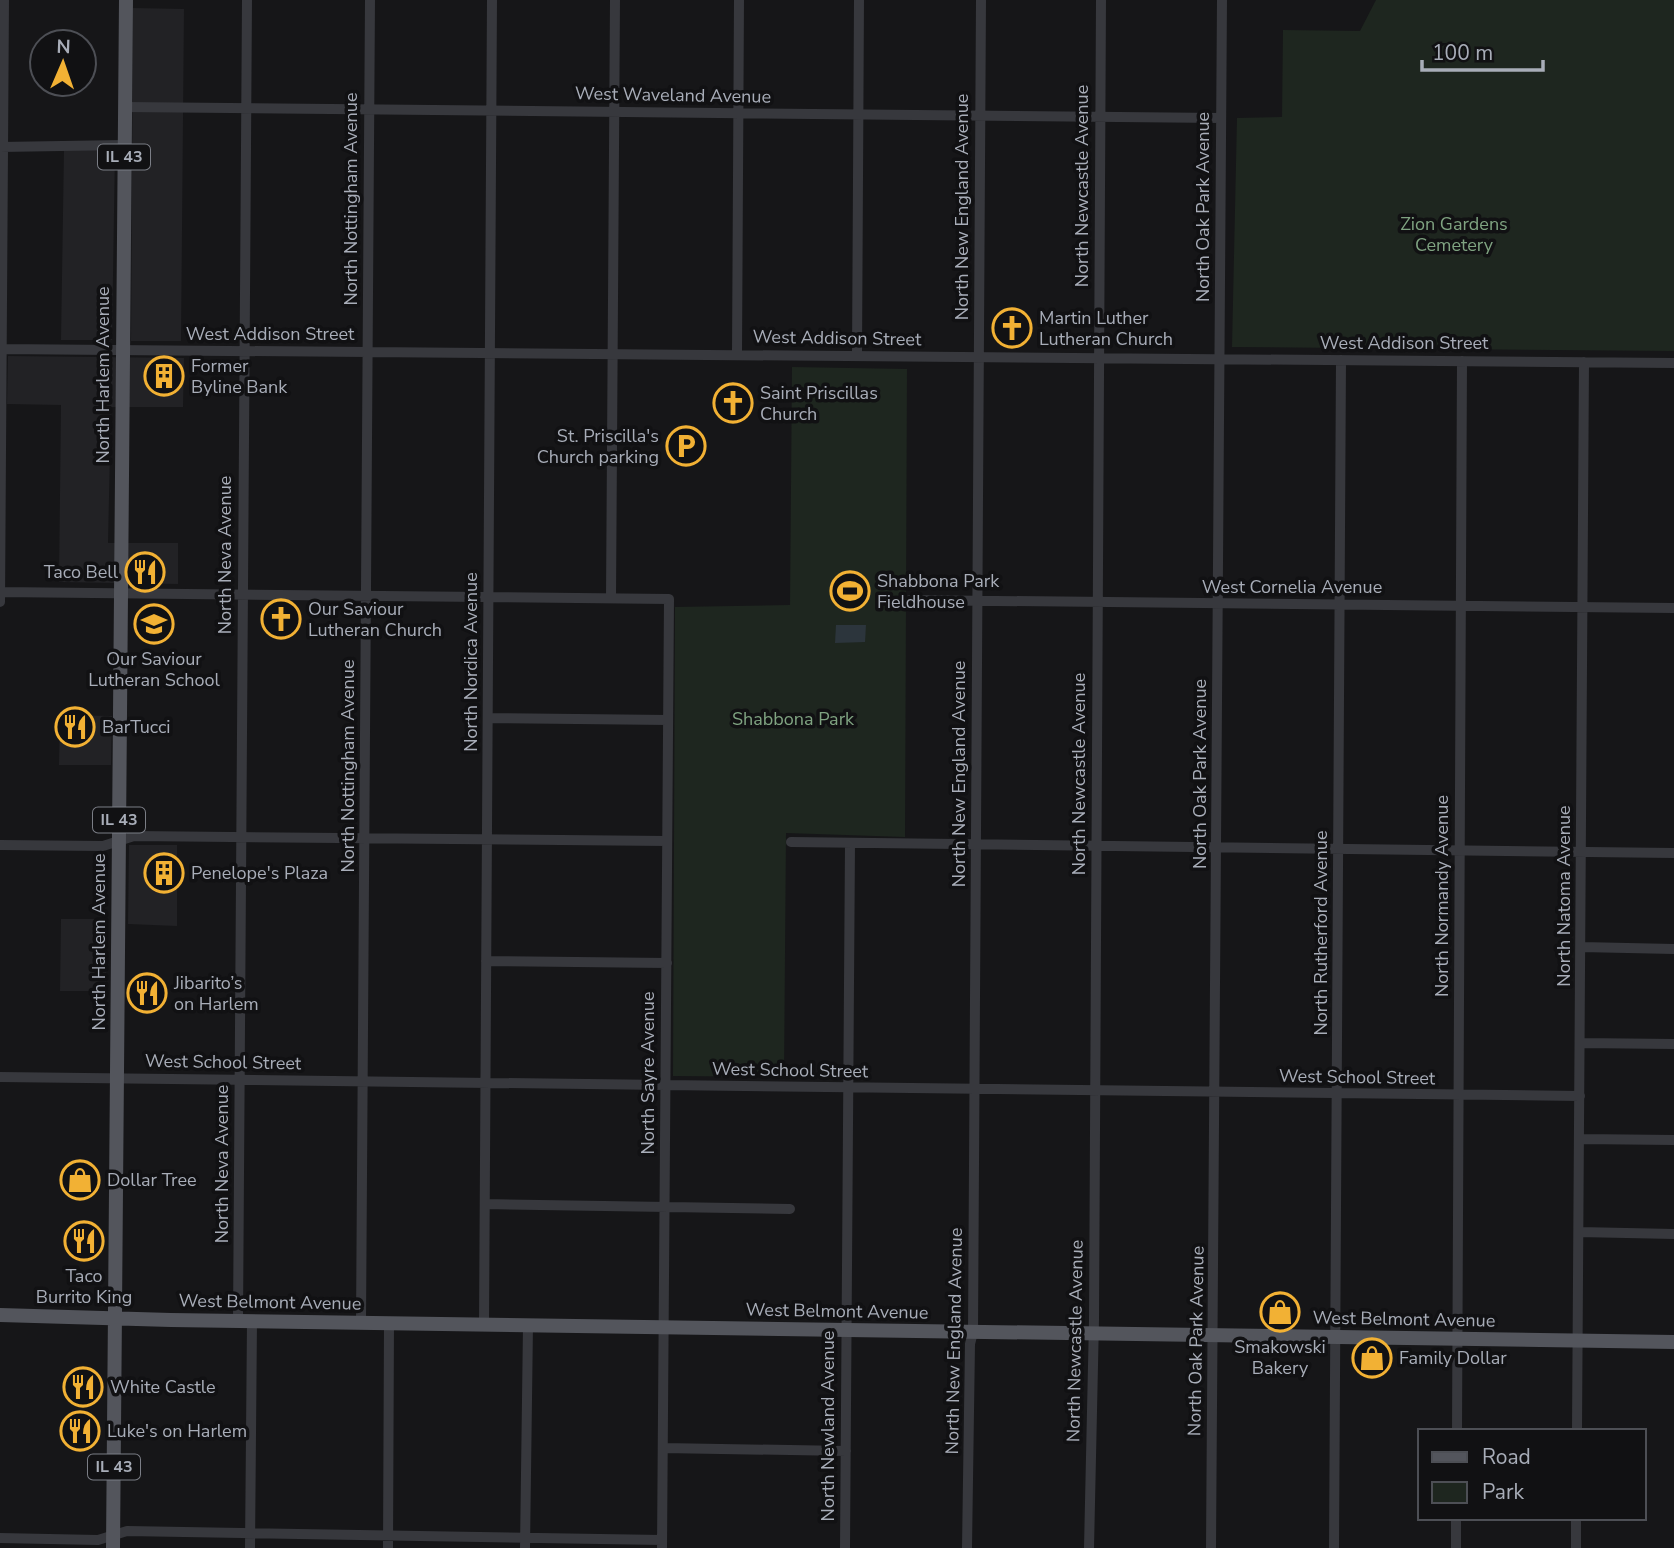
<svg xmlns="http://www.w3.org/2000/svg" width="1674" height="1548" viewBox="0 0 1674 1548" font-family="'Nunito Sans',sans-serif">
<rect width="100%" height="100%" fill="#161618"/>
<path fill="#222225" d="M133,8L184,9L181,341H131Z
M64,149H115L112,340H61Z
M8,356L184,358L183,407H111L108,543H178V584L59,582L61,405L7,404Z
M60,715L112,716L111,765H59Z
M129,845H177V926L128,924Z
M61,919H107L106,991H60Z"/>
<path fill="#1e261f" d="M1376,0H1674V351L1232,347L1237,118L1282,117L1283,30L1360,31Z
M792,367L907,369L905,837L786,833L784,1077L673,1076L675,607L790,605Z"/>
<path fill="#2c353c" d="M836,625H866L865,642L835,643Z"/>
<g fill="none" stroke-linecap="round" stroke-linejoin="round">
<path stroke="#37383d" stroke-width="10" d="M125,107L1221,118
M0,147L124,145
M0,349L1674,363
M737,355L739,0
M857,356L859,0
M0,592L669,599L662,1548
M611,598L615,0
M910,600L1674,608
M0,602L4,0
M488,718L668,720
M791,842L1674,853
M0,845L103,846L134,836L667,841
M1581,947L1674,949
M486,961L667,963
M1580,1043L1674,1044
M0,1077L1580,1096
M1580,1139L1674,1140
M485,1204L790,1209
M1579,1232L1674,1234
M238,1321L247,0
M361,1323L370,0
M484,1325L492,0
M1457,1431L1462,361
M1577,1431L1584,362
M663,1448L846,1451
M0,1538L98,1540L127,1531L662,1540
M250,1548L252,1321
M388,1548L389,1323
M525,1548L528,1325
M845,1548L850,843
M967,1548L970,1344L973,1332L981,0
M1089,1548L1094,1320L1101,0
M1211,1548L1222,0
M1334,1548L1341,360
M1456,1548V1518
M1576,1548V1518"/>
<path stroke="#53555c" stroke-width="14" d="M0,1315L171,1320L1674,1342
M113,1548L126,0"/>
</g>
<defs>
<g id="church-ring" transform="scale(2.0125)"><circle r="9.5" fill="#111113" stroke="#f2b134" stroke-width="1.5"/><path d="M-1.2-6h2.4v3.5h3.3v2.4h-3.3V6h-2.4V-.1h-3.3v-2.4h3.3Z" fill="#f2b134"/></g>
<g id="building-ring" transform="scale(2.0125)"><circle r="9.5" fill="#111113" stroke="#f2b134" stroke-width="1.5"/><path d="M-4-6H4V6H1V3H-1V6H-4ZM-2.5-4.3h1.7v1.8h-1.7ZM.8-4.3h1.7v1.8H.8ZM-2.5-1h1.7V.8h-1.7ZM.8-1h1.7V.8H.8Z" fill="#f2b134"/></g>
<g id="parking-ring" transform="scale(2.0125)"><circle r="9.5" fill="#111113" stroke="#f2b134" stroke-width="1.5"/><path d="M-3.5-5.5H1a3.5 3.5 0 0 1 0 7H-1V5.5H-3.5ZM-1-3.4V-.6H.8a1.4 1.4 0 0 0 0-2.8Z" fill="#f2b134"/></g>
<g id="restaurant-ring" transform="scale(2.0125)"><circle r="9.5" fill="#111113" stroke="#f2b134" stroke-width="1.5"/><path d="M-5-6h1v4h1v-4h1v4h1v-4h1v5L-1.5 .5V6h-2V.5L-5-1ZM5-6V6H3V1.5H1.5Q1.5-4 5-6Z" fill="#f2b134"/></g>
<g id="stadium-ring" transform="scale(2.0125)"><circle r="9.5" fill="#111113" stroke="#f2b134" stroke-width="1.5"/><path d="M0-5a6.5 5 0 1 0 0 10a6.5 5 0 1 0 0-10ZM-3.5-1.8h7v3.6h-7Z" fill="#f2b134"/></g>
<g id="school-ring" transform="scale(2.0125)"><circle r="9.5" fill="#111113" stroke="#f2b134" stroke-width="1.5"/><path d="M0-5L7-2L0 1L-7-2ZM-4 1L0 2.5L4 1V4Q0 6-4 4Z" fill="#f2b134"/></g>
<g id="shop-ring" transform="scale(2.0125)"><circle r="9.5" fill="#111113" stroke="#f2b134" stroke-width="1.5"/><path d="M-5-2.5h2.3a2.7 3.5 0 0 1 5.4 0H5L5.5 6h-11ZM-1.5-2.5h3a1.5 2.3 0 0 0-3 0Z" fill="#f2b134"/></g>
</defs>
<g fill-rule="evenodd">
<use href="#church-ring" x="1012" y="328"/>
<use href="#building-ring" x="164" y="376"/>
<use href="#church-ring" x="733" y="403"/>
<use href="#parking-ring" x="686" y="446"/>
<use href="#restaurant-ring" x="145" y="572"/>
<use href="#stadium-ring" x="850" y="591"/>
<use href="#church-ring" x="281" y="619"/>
<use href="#school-ring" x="154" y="624"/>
<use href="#restaurant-ring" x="75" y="727"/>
<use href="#building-ring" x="164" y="873"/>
<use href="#restaurant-ring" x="147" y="993"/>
<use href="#shop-ring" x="80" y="1180"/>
<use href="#restaurant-ring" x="84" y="1241"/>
<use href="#shop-ring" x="1280" y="1312"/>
<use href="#shop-ring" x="1372" y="1358"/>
<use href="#restaurant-ring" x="83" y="1387"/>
<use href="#restaurant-ring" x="80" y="1431"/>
</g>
<g text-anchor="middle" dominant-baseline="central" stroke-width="7" stroke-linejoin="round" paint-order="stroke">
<g fill="#111113" stroke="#7b7e86" stroke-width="2">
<rect x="98" y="144.5" width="52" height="25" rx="5"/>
<rect x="93" y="807.5" width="52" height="25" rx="5"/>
<rect x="88" y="1454.5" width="52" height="25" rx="5"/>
</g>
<g font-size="16" font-weight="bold" fill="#a8adb8">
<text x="124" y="157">IL 43</text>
<text x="119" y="820">IL 43</text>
<text x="114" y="1467">IL 43</text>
</g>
<g font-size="18" fill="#a8adb8" stroke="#111113">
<text transform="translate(673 95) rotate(1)">West Waveland Avenue</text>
<text transform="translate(1082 186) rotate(-90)">North Newcastle Avenue</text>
<text transform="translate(351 199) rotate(-90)">North Nottingham Avenue</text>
<text transform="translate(962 207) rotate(-90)">North New England Avenue</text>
<text transform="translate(1203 207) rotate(-90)">North Oak Park Avenue</text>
<text x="270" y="334">West Addison Street</text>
<text transform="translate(837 338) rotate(1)">West Addison Street</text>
<text x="1404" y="343">West Addison Street</text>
<text transform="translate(103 375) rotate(-90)">North Harlem Avenue</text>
<text transform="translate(225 555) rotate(-90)">North Neva Avenue</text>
<text x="1292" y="587">West Cornelia Avenue</text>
<text transform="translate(471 662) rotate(-90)">North Nordica Avenue</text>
<text transform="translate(348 766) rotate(-90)">North Nottingham Avenue</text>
<text transform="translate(959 774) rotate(-90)">North New England Avenue</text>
<text transform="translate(1079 774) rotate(-90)">North Newcastle Avenue</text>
<text transform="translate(1200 774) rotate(-90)">North Oak Park Avenue</text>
<text transform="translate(1442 896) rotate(-90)">North Normandy Avenue</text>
<text transform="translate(1564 896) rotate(-90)">North Natoma Avenue</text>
<text transform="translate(1321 933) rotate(-90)">North Rutherford Avenue</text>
<text transform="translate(99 942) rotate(-90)">North Harlem Avenue</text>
<text transform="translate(223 1062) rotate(1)">West School Street</text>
<text transform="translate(790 1070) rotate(1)">West School Street</text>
<text transform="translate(648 1073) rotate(-90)">North Sayre Avenue</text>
<text transform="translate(1357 1077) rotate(1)">West School Street</text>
<text transform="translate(222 1164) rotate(-90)">North Neva Avenue</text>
<text transform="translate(270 1302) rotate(1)">West Belmont Avenue</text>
<text transform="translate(837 1311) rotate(1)">West Belmont Avenue</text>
<text transform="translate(1404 1319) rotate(1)">West Belmont Avenue</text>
<text transform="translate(954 1341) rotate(-89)">North New England Avenue</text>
<text transform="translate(1075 1341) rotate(-89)">North Newcastle Avenue</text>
<text transform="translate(1196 1341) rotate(-89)">North Oak Park Avenue</text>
<text transform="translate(828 1426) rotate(-90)">North Newland Avenue</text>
</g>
<g font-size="18" fill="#7fa381" stroke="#111113">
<text x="1454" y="224">Zion Gardens<tspan x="1454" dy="21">Cemetery</tspan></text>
<text x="793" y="719">Shabbona Park</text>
</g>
<g font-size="18" fill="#a8adb8" stroke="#111113" text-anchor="start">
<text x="1039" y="318">Martin Luther<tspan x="1039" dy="21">Lutheran Church</tspan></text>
<text x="191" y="366">Former<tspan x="191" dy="21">Byline Bank</tspan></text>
<text x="760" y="393">Saint Priscillas<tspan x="760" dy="21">Church</tspan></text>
<text x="659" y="436" text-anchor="end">St. Priscilla's<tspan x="659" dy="21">Church parking</tspan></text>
<text x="118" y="572" text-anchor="end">Taco Bell</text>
<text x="877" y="581">Shabbona Park<tspan x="877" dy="21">Fieldhouse</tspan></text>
<text x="308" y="609">Our Saviour<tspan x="308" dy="21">Lutheran Church</tspan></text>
<text x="154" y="659" text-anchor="middle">Our Saviour<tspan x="154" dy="21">Lutheran School</tspan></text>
<text x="102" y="727">BarTucci</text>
<text x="191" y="873">Penelope's Plaza</text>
<text x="174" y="983">Jibarito’s<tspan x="174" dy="21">on Harlem</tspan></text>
<text x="107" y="1180">Dollar Tree</text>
<text x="84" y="1276" text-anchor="middle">Taco<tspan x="84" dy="21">Burrito King</tspan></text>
<text x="1280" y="1347" text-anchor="middle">Smakowski<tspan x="1280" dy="21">Bakery</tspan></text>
<text x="1399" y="1358">Family Dollar</text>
<text x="110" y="1387">White Castle</text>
<text x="107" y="1431">Luke's on Harlem</text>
</g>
</g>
<rect x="1418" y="1429" width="228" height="91" fill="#111113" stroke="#4d4f55" stroke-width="2"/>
<rect x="1432" y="1452" width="35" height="10" fill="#53555c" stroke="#4d4f55" stroke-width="2"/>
<text x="1482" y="1464" font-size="21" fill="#a8adb8">Road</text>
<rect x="1432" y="1482" width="35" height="21" fill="#1e261f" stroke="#4d4f55" stroke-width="2"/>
<text x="1482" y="1499" font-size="21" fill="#a8adb8">Park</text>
<g transform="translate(63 63) rotate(2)"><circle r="33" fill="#111113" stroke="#4d4f55" stroke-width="2"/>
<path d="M0-5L12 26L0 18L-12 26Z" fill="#f2b134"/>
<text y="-10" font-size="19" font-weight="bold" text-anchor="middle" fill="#a8adb8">N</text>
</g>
<path d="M1422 60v10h121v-10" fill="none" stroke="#a8adb8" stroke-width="3.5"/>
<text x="1432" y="60" font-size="21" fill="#a8adb8" stroke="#111113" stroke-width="5" paint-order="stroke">100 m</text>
</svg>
